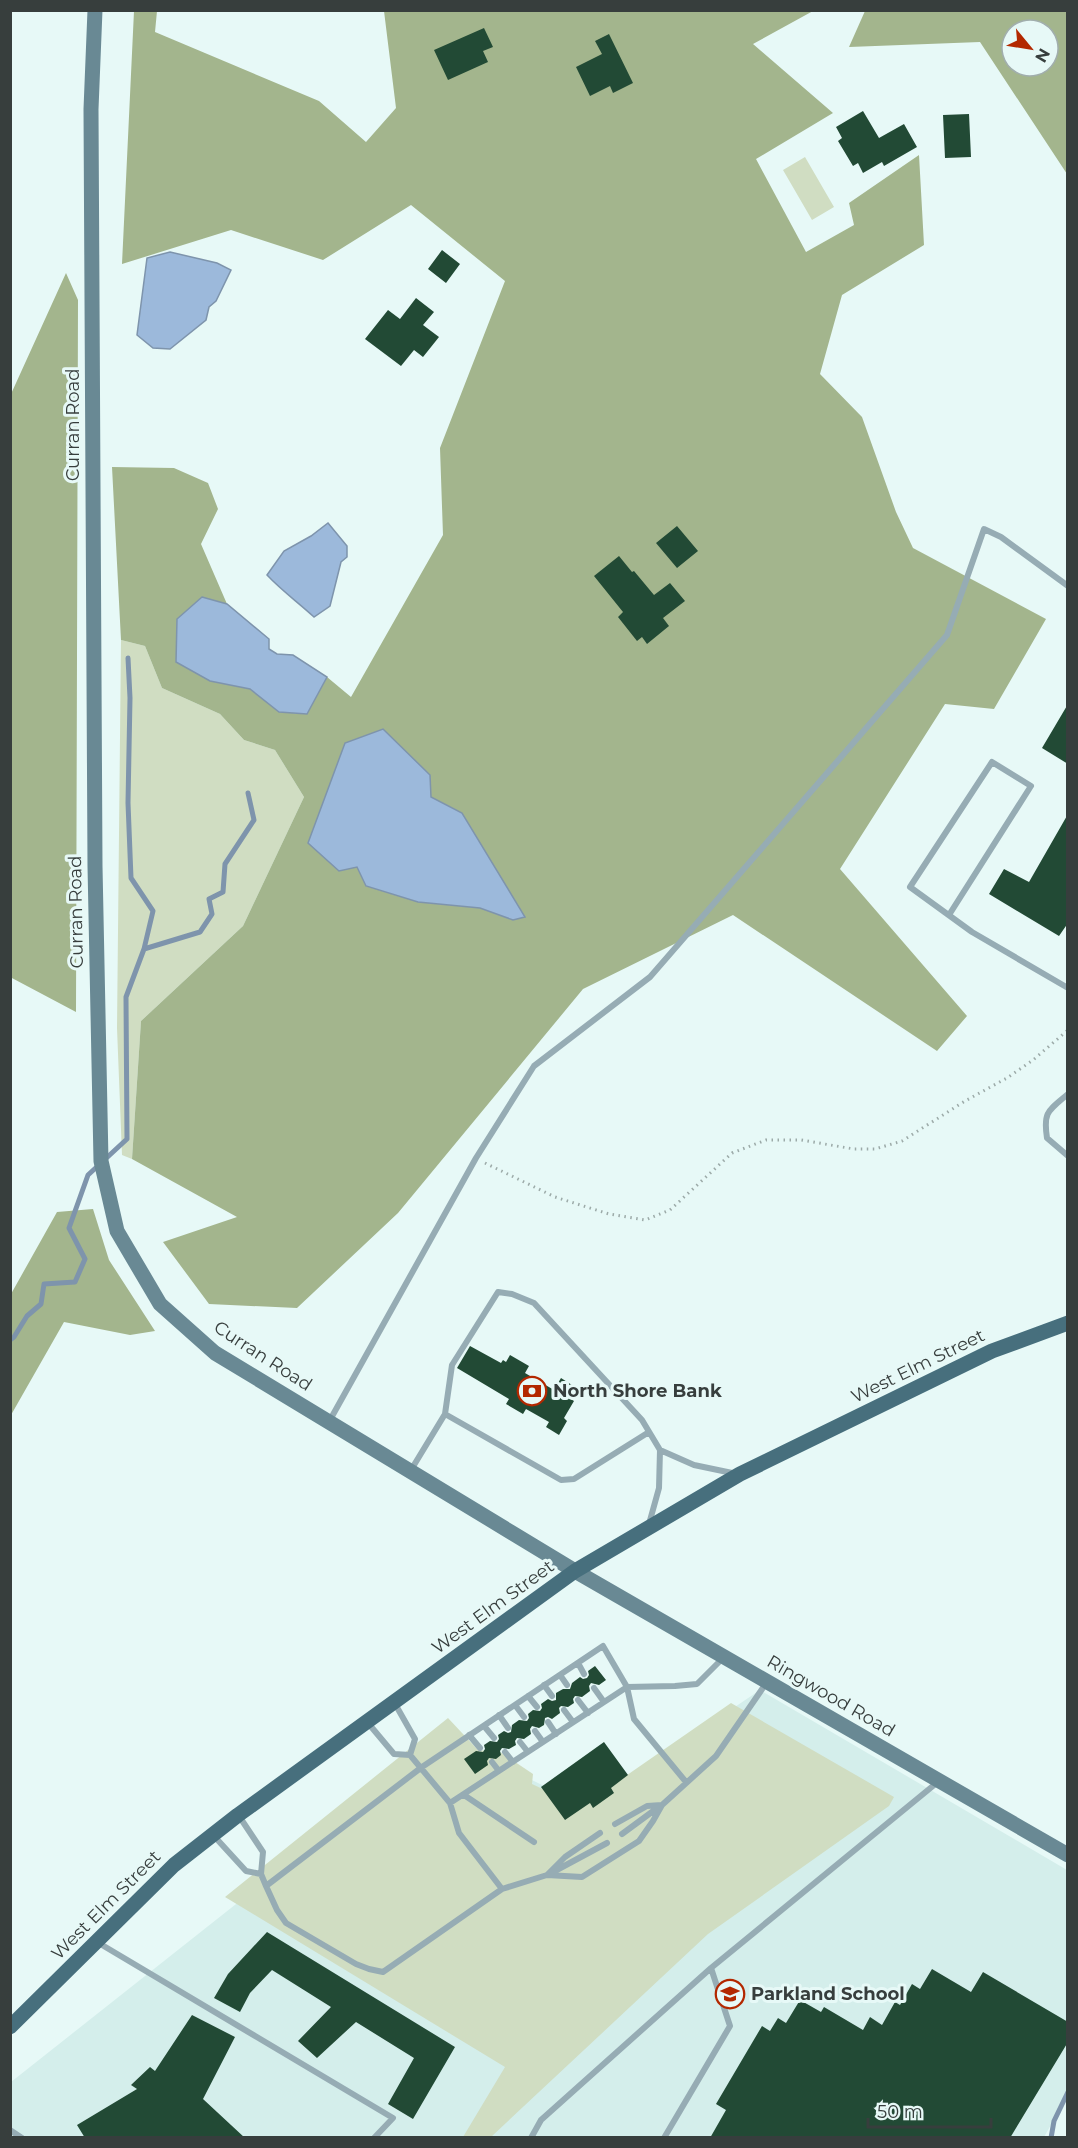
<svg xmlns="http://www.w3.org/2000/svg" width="1078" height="2148" viewBox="0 0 1078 2148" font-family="Montserrat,sans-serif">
<rect width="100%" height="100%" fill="#e7f9f7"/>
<path fill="#d4eeeb" d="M760,1690L1067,1870V2097L1044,2137L11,2138V2082L446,1738L587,1807Z"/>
<path fill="#d0ddc2" d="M805,157L834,207L812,220L783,170Z
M121,640L145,646L162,688L220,714L244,740L275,750L304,797L243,926L141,1021L132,1159L122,1155L117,1028Z
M731,1703L894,1797L889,1806L708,1934L491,2137H463L505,2067L225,1897L448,1718L478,1750L500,1752L533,1774L532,1784L581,1807Z"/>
<path fill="#a3b58d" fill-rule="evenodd" d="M134,11H157L155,32L319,101L366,142L396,108L384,11H813L753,44L833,113L756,159L806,252L854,225L849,203L919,155L924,245L842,295L820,374L862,417L896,512L913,548L1046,619L994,709L945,704L840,869L967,1016L937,1051L733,915L583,989L398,1213L297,1308L209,1304L163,1242L237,1217L132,1159L141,1021L243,926L304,797L275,750L244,740L220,714L162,688L145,646L121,640L112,467L174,468L208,483L218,509L201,544L227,604L202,597L210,681L250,689L279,712L307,714L327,677L351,697L443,535L440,448L505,281L411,205L323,260L231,230L122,264ZM431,797L462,813L513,920L480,908L418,902L366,886L357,867Z
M865,11H1067V174L980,42L849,47ZM1012,30H1048V66H1012Z
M66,273L78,300L76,1012L10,977L11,394Z
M93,1209L109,1260L155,1331L130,1335L64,1322L11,1415V1294L57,1212Z"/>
<path fill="#9cb9db" stroke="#7e94ac" stroke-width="1.5" d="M170,252L217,263L231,270L216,301L209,307L206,320L170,349L153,348L137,335L147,258Z
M328,523L347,546V557L341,562L330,606L314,617C299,603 282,591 267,575L284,551L311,536Z
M202,597L227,604L269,639V649L277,654L293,655L327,677L307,714L279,712L250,689L210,681L176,662L177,619Z
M383,729L430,775L431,797L462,813L525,917L513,920L480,908L418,902L366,886L357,867L339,871L308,843L345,743Z"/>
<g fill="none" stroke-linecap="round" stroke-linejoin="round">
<path stroke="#7e94ac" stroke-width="5" d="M128,658L130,698L128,803L131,878L153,911L144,949
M10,1340L14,1337L27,1316L41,1304L44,1284L75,1282L85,1259L69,1228L88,1175L127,1139L126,997L144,949L200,932L212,914L209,899L223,892L225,864L254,820L248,793
M1051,2138L1054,2121L1068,2092"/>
</g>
<path fill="#224a35" d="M484,28L493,47L483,51L488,62L448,80L434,50Z
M609,34L633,83L613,93L610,86L590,96L576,67L602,54L595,41Z
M863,111L879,138L904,124L917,147L884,166L882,162L863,173L858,163L853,166L838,141L842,138L836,127Z
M969,114L971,157L945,158L943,115Z
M442,250L460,264L446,283L428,269Z
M416,298L434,312L423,325L439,337L423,357L414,350L401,366L365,339L388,310L400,319Z
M677,526L698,551L677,568L656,543Z
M619,556L632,572L634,571L654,595L670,583L685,601L663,618L669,626L647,644L642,637L637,641L618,617L623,612L594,576Z
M1068,704V764L1042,748Z
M1068,814V923L1059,936L989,894L1004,869L1029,882Z
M470,1346L501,1363L503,1360L506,1362L510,1355L529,1366L525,1373L554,1390L561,1378L575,1387L569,1398L574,1401L564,1418L567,1421L559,1435L546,1427L549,1422L526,1409L523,1414L506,1404L509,1399L457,1368Z
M595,1666L606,1680L599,1685L591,1683L589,1686L590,1691L582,1697L575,1696L573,1699L574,1703L568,1707L561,1706L559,1708L560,1713L552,1719L548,1717L545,1718L544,1725L539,1728L532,1726L530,1729L531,1734L524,1739L517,1738L515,1741L516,1745L509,1749L502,1748L500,1751L501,1755L496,1759L489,1758L487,1761L488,1765L475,1774L464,1759L476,1751L483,1752L485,1749L484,1745L490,1741L497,1742L499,1739L498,1735L504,1731L508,1733L511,1732L512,1725L519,1720L527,1721L529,1718L528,1714L533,1710L540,1711L542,1708L541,1704L548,1699L552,1701L556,1700V1693L563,1689H570L572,1683L580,1677L583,1679L587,1678L589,1675L588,1671Z
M604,1742L628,1775L611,1788L614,1793L593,1808L590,1803L565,1820L541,1787Z
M267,1932L455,2047L413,2119L388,2104L414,2058L356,2022L317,2058L298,2041L331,2007L272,1970L250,1993L240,2012L214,1998L228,1974Z
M932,1969L971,1992L983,1972L1068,2022V2042L1010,2138H710L726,2110L716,2104L762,2026L770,2031L778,2018L786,2023L800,2000L821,2012L824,2007L863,2030L870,2017L882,2025L895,2002L900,2005L912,1984L920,1989Z
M192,2015L235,2037L203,2099L245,2138H85L77,2125L137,2089L131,2085L150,2067L155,2071Z"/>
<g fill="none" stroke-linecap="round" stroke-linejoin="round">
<path stroke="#9caaa8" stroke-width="3" stroke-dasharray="1.5 4.5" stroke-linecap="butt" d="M485,1163L555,1197L609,1214L645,1220L670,1210L732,1153L766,1140H801L854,1149H875L902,1141L965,1101L1007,1078L1033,1060L1068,1030"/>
<path stroke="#96acb4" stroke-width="6" d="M949,915L1031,786L992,762L910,887L972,932L1068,988
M1068,1094C1048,1111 1043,1112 1047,1138L1068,1156
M445,1414L561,1480L574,1479L649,1432
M330,1420L476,1158L534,1066L650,977L947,635L984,529L1001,537L1068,586
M660,1450L694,1465L737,1474
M411,1470L445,1414L452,1365L498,1292L512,1294L534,1303L642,1420L660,1450L659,1488L649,1524
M578,1663L584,1674
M560,1675L567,1685
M544,1685L552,1696
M594,1688L604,1702
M528,1696L537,1707
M578,1700L588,1713
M394,1702L415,1739L410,1755
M515,1705L524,1717
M564,1710L573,1722
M499,1715L508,1728
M548,1722L556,1734
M368,1723L394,1754L410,1755L450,1803L627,1687L675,1686L697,1684L724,1657
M484,1726L494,1738
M535,1731L543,1742
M469,1735L480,1748
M520,1742L528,1752
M505,1752L513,1762
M492,1762L499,1771
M464,1795L534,1842
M450,1803L459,1833L502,1889
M239,1816L263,1852L261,1874L266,1886L422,1767L603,1646L627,1687L634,1719L686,1782
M615,1824L647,1806L662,1805L716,1756L767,1682
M622,1834L660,1806
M214,1836L246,1871L261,1874
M553,1872L607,1843
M547,1875L582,1877L639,1841L653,1821L662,1805
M266,1886L277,1910L286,1923L356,1964L369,1969L383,1972L502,1889L547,1875L565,1857L600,1833
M97,1942L393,2118L374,2138
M10,2130L22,2138
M531,2138L541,2120L711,1968L939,1781
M664,2138L730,2026L711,1968"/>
<path stroke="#698994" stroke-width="15" d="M95,10L91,109L95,866L101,1161L117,1231L160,1304L215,1353L575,1571L1068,1855"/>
<path stroke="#476f7d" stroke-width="15" d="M10,2027L174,1865L238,1815L575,1571L740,1474L992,1351L1068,1323"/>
</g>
<defs>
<g id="bank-ring" transform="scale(1.5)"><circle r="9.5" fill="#e7f9f7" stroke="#b32800" stroke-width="1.5"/><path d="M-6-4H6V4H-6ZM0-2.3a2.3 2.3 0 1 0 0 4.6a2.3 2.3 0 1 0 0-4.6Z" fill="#b32800"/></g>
<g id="school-ring" transform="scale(1.5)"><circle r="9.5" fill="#e7f9f7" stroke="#b32800" stroke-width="1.5"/><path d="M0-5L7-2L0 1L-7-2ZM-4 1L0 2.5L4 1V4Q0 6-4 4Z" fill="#b32800"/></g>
</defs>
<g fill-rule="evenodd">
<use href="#bank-ring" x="532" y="1391"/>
<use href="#school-ring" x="730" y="1994"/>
</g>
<g text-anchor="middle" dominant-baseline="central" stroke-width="6" stroke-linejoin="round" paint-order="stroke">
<g font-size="18" fill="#373e3d" stroke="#e7f9f7">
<text transform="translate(73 425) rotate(-90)">Curran Road</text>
<text transform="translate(76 912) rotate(-91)">Curran Road</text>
<text transform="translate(263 1356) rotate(33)">Curran Road</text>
<text transform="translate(918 1366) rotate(-26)">West Elm Street</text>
<text transform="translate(493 1607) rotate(-36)">West Elm Street</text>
<text transform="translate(831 1696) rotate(30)">Ringwood Road</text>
<text transform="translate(106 1905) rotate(-45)">West Elm Street</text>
</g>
<g font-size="18" font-weight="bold" fill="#373e3d" stroke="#e7f9f7" text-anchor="start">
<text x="553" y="1391">North Shore Bank</text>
<text x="751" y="1994">Parkland School</text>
</g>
</g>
<rect width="1078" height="2148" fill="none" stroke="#373e3d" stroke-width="24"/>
<g transform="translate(1030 48) rotate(120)"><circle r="28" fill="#e7f9f7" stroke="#a1aead" stroke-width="1.5"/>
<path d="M0-4.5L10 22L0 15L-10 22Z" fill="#b32800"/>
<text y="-9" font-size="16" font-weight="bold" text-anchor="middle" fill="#373e3d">N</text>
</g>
<path d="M868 2118v9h123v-9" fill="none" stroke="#373e3d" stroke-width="3"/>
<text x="877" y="2118" font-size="18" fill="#373e3d" stroke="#e7f9f7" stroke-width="4.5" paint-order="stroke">50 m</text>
</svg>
